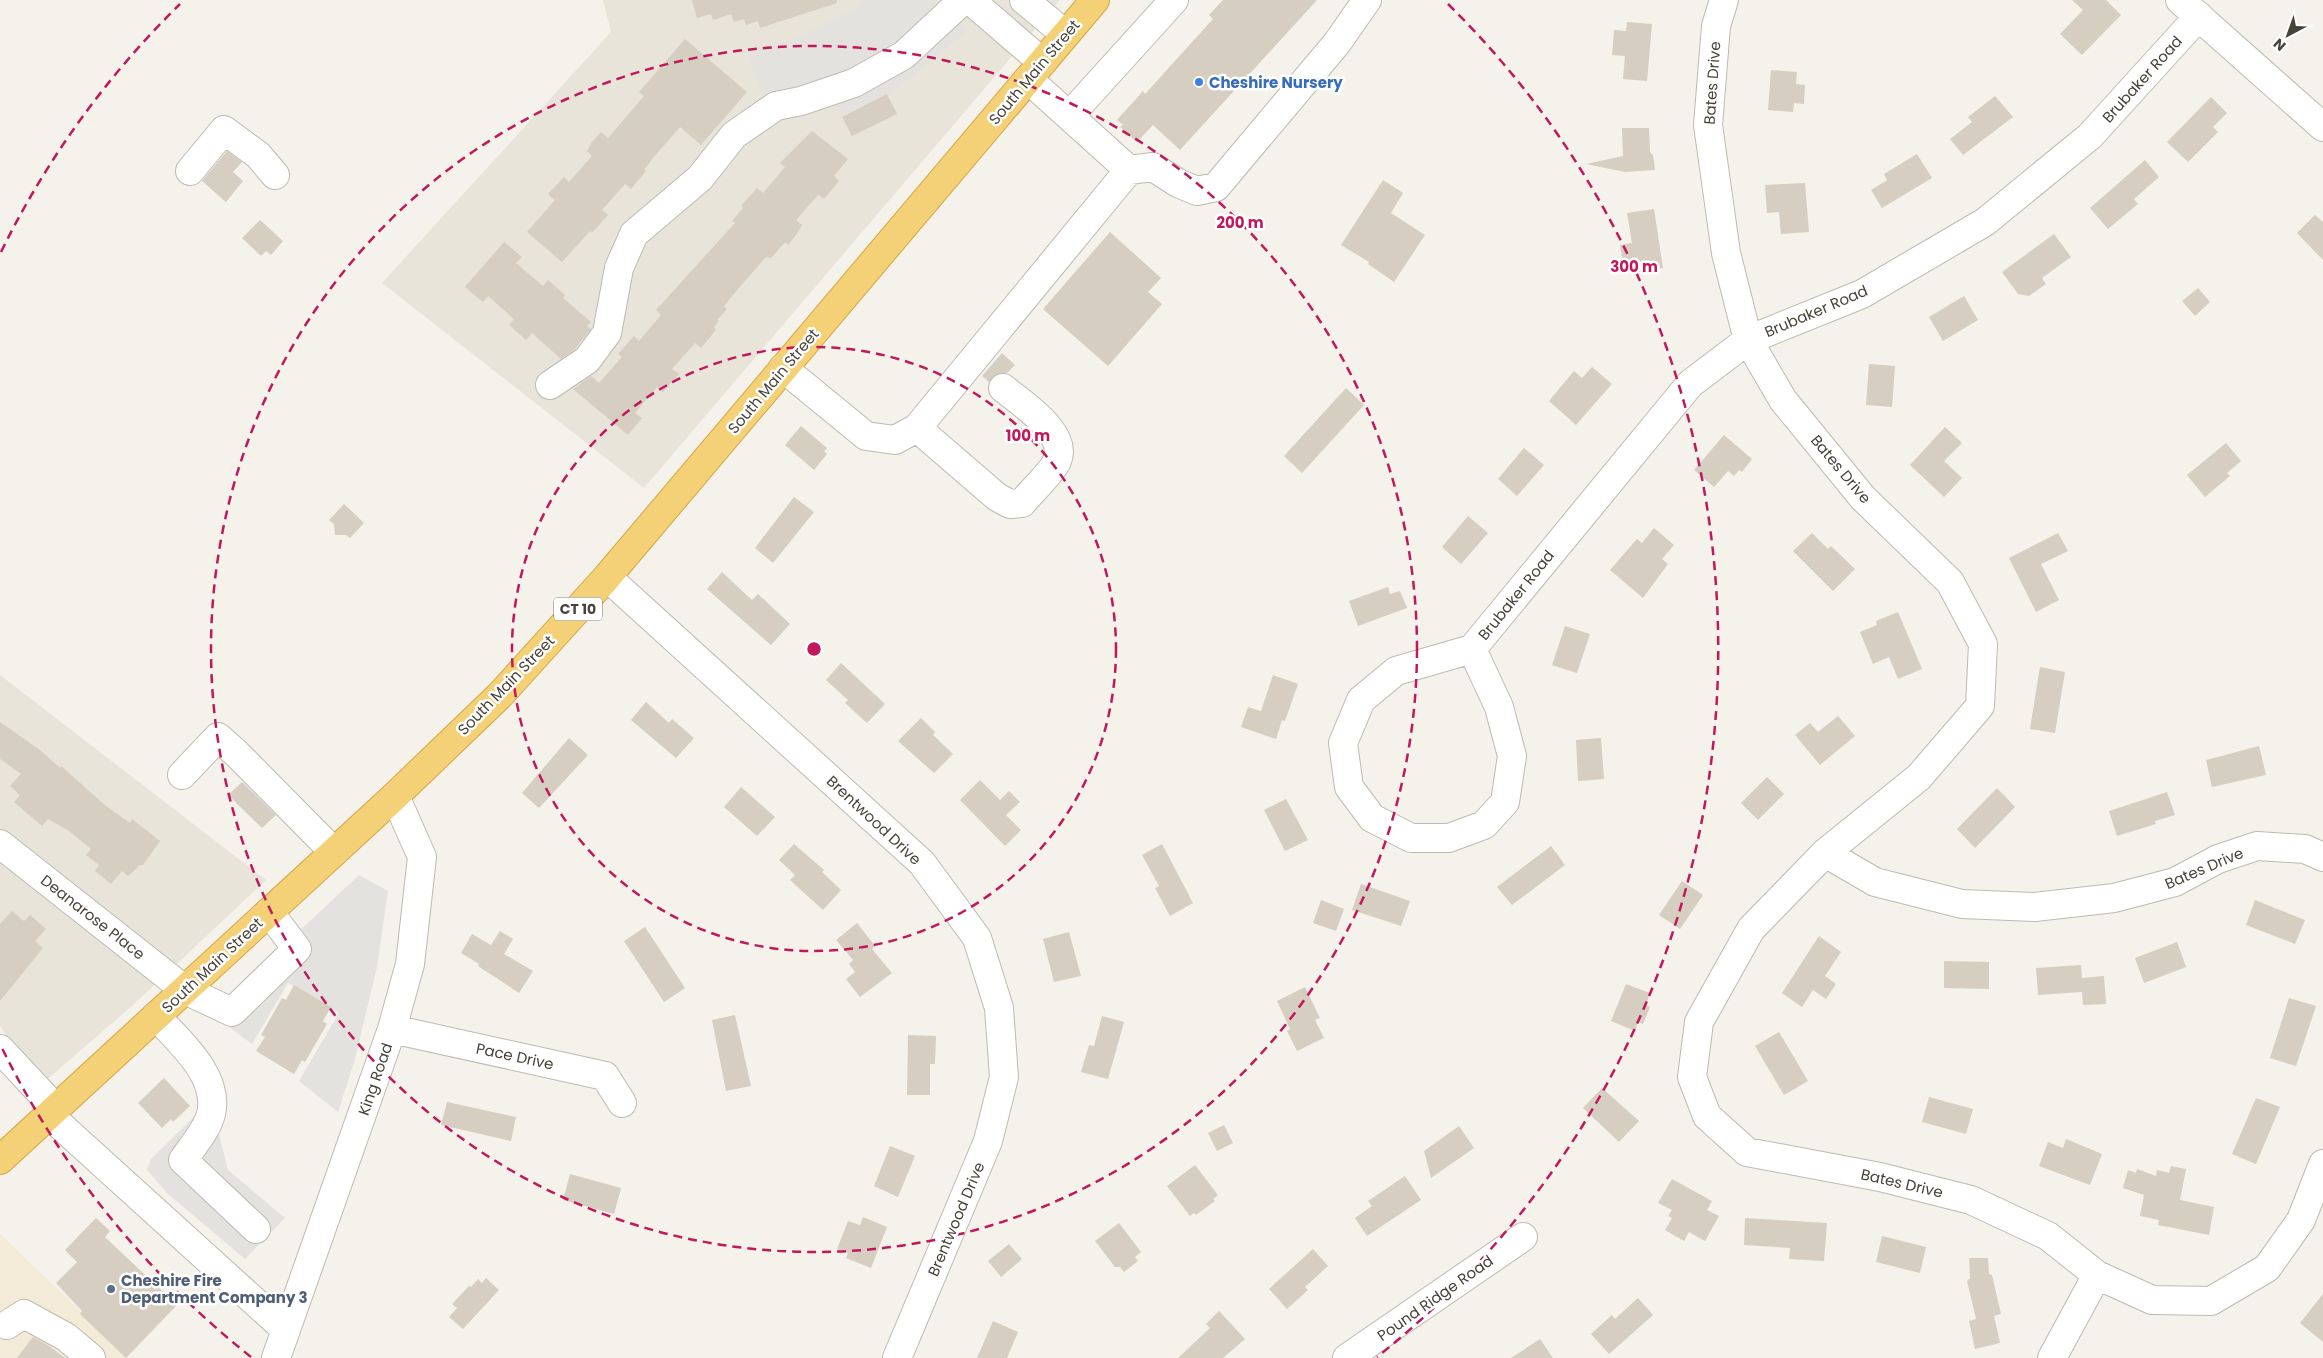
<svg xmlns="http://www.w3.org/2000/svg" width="2323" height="1358" viewBox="0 0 2323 1358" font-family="Poppins,sans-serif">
<rect width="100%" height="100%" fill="#f4f2eb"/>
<path fill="#e8e4d9" d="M603,0H1060L644,488L382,283L611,32Z
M0,675L266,880L132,1006L44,1082L12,1045L0,1026Z"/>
<path fill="#f4ead8" d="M0,1234L129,1358H0Z"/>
<path fill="#e3e2df" d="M864,0H932L967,31L894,91L842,116L833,99L771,119L747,53L796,38L856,8Z
M359,875L388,891L377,967L355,1059L338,1112L299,1081L339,1013L288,983L252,1044L211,1014Z
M204,1107L216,1123L228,1170L285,1218L245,1259L168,1194L147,1170L151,1159Z"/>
<path fill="#d5cec1" d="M692,0H837V3L760,28L758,21L746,25L744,19L734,22L731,14L713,20L711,14L697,18Z
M1223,0H1317L1180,150L1153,125L1137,142L1120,127L1123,125L1117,120L1143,91L1145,94L1213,19L1209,15Z
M2072,0H2106L2121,15L2082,55L2060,34L2083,10Z
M1627,22L1652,24L1647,81L1623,79L1625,56L1612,55L1614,30L1626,31Z
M685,39L747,92L701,145L680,127L653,158L644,170L646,171L631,189L625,184L602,210L608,215L592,233L590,231L562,262L527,232L555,200L548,194L564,177L569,182L592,156L587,151L592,142L601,132L608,138L644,96L639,92Z
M1771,70L1797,72L1796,84L1805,85L1804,104L1794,103L1793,112L1768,110Z
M887,94L897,114L852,136L842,117Z
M1995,96L2013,117L1963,155L1950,139L1972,122L1968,117Z
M2211,97L2227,113L2213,127L2218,132L2188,162L2167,142Z
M1622,128H1649L1650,152L1653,155L1655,170L1625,172L1586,164L1623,156Z
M812,131L848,159L834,176L839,181L824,199L818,195L796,220L802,225L796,235L788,245L785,242L771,258L766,257L738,289L724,306L727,309L717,320L719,321L714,327L716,330L701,348L695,343L672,369L679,374L663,392L657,387L635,413L642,418L628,435L573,389L591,376L599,383L622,357L618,354L634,336L639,341L661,315L656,310L735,223L732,221L743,208L741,206L757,188L763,193L785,167L780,163Z
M227,151L242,162L233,172L243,181L226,202L202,181Z
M1917,154L1932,178L1882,208L1871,190L1887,180L1884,174Z
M2145,160L2159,177L2134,199L2138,204L2108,229L2090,208Z
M1383,180L1403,193L1391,213L1425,235L1394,282L1368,264L1369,262L1341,245Z
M1805,183L1809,232L1781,234L1779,212L1767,213L1765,185Z
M1654,209L1663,268L1636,272L1634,261L1623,263L1620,245L1632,243L1627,213Z
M2315,215L2323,222V260L2297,233Z
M260,220L283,241L271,255L266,251L261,256L242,238Z
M1110,232L1161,278L1148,292L1162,304L1108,366L1043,309Z
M2054,234L2071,257L2042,278L2046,284L2029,296L2018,294L2002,272Z
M504,242L522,257L516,263L543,286L548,280L565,295L563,298L591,322L587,326L591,329L581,341L574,350L561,359L532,333L526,340L509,325L514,319L488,296L483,302L465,287Z
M2198,288L2210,302L2195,316L2182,301Z
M1964,296L1978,320L1943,341L1929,317Z
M1002,353L1015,365L1007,373L997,374L989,382L982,376Z
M1869,364L1895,366L1892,407L1866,405Z
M1592,367L1612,384L1576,425L1549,401L1574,371L1582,378Z
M1346,388L1364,405L1302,473L1284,456Z
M801,426L827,448L824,451L827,454L814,470L785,445Z
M1945,427L1962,443L1944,461L1962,478L1944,497L1910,465Z
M1724,435L1752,459L1742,472L1739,470L1734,476L1728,471L1714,487L1694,470Z
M2226,443L2241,461L2227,473L2230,476L2205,497L2187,475Z
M1524,448L1544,465L1517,496L1498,479Z
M794,497L814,512L773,563L755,548Z
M344,504L364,523L350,538L346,535H335L334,524L329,520Z
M1468,516L1488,533L1461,564L1442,547Z
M1654,528L1674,545L1662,559L1668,564L1643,598L1610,570L1637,539L1642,543Z
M1812,533L1828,549L1831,546L1855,569L1833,591L1793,551Z
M2058,533L2068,551L2041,564L2059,600L2036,612L2009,558Z
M722,572L752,600L758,594L790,624L771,645L707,589Z
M1388,587L1390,594L1400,591L1407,608L1358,626L1349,601Z
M1898,612L1922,669L1898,679L1889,657L1873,664L1860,632L1877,625L1876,621Z
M1565,626L1590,634L1577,673L1552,665Z
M841,663L885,704L867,723L845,703L848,700L826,680Z
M2040,667L2065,672L2055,733L2030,729Z
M1273,675L1298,684L1285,721L1282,720L1276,739L1241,727L1248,707L1261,711Z
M646,702L669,723L672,719L694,738L676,758L631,720Z
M1838,716L1855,736L1820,765L1795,735L1810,723L1818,732Z
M921,718L935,732L933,735L953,754L934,773L898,741Z
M0,722L40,750L60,768L61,766L106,806L130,823L132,819L160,841L143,865H140L128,876L122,871L111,884L95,871L99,865L86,855L91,849L69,831L48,819L42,826L14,802L20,795L10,786L21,774L0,759Z
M569,738L588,755L539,808L522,793Z
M1601,738L1604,779L1578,781L1576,740Z
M2259,746L2266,775L2212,787L2206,760Z
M1767,777L1784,794L1758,820L1741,803Z
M980,780L1000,800L1009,791L1020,802L1006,815L1021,830L1005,846L960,800Z
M242,782L276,815L262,828L228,795Z
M741,787L775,817L757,836L724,807Z
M1997,788L2015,807L1975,848L1957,829Z
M2167,792L2175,815L2155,821L2156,824L2117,836L2109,811Z
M1286,799L1308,840L1285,851L1264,810Z
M794,844L824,870L822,872L841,890L823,910L790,880L795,875L779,860Z
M1162,844L1193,903L1170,916L1155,888L1159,886L1142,855Z
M1551,846L1565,865L1512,905L1497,887Z
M1682,881L1703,895L1680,929L1659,915Z
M1361,884L1410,901L1401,926L1352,910Z
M1321,900L1344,909L1336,931L1313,923Z
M2255,900L2305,920L2295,944L2246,925Z
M12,911L24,921L30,915L46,929L35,941L43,948L0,1001V924Z
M857,923L875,946L872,949L892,973L860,997L846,979L855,972L849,964L853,960L836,940Z
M645,927L685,988L664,1002L624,941Z
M500,931L513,939L504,954L533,971L519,993L478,966L479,964L461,953L472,934L491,945Z
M1069,932L1081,976L1054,982L1043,939Z
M1819,936L1841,952L1825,976L1836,984L1826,999L1813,990L1802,1007L1782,993Z
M2177,942L2186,967L2144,983L2135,958Z
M1944,961L1989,962V989L1944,988Z
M2081,965L2082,978L2104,976L2106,1004L2083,1005L2082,992L2038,995L2036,968Z
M1626,984L1650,993L1646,1005L1650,1007L1643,1024L1638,1022L1635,1031L1611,1021Z
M294,985L331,1007L323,1021L327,1024L305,1062L302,1060L294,1074L256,1051L265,1037L261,1035L282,998L286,1000Z
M1305,987L1320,1018L1315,1020L1324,1038L1297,1051L1287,1031L1290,1029L1277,1001Z
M2289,998L2316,1006L2296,1066L2270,1058Z
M735,1015L751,1086L726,1091L712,1020Z
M1102,1016L1124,1022L1108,1079L1081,1072L1089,1045L1094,1046Z
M1779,1032L1808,1081L1784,1095L1755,1046Z
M908,1035L936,1036L935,1064H930V1095H907Z
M164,1078L190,1106L173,1122L171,1119L162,1128L138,1103Z
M1602,1088L1639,1121L1619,1142L1583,1108Z
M1929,1097L1973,1109L1966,1134L1922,1122Z
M2256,1098L2280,1107L2256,1164L2232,1154Z
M447,1102L516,1117L511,1141L441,1125Z
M1224,1125L1233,1143L1217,1151L1208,1133Z
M1459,1126L1474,1148L1431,1178L1424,1151Z
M2066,1139L2102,1154L2090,1185L2039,1166L2048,1142L2063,1148Z
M890,1146L915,1156L898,1197L874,1186Z
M1195,1165L1218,1195L1213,1199L1215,1201L1196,1215L1194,1213L1190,1216L1167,1186Z
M2171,1166L2186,1169L2180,1200L2214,1207L2209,1235L2158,1225L2159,1220L2140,1216L2144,1195L2123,1188L2128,1170L2136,1173L2137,1169L2156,1176L2157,1170L2169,1173Z
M570,1174L621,1188L614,1214L563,1200Z
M1405,1176L1421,1200L1367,1236L1355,1218L1372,1206L1368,1201Z
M1672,1179L1712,1201L1707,1210L1719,1216L1705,1241L1689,1232L1684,1241L1665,1230L1672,1218L1668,1216L1672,1210L1658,1203Z
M863,1217L887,1227L871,1268L846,1258L848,1253L837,1249L848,1221L860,1225Z
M96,1218L110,1231L105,1237L177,1305L126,1358L80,1314L82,1311L56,1283L77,1262L65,1250Z
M1745,1218L1827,1223L1824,1261L1789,1259L1790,1248L1744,1245Z
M1119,1223L1141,1252L1135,1257L1138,1261L1124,1272L1120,1267H1115L1095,1241Z
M1882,1236L1926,1247L1920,1273L1876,1262Z
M1009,1244L1022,1259L1001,1277L988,1261Z
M1313,1249L1328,1266L1305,1287L1308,1290L1287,1309L1269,1289Z
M1969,1258H1988L1989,1274L1992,1275L2001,1314L1994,1316L2000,1343L1975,1349L1969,1321L1976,1319L1967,1281L1970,1278Z
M486,1278L499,1290L463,1329L449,1317L457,1308L452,1304L469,1286L471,1287L478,1279L482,1283Z
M2323,1294V1342L2300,1323Z
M1638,1298L1653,1315L1609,1354L1591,1334L1612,1315L1615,1319Z
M1219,1311L1245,1339L1223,1358H1178L1210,1328L1206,1324Z
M993,1321L1018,1332L1007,1358H977Z
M33,1337L46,1344L65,1358H17Z
M1540,1339L1553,1358H1511Z"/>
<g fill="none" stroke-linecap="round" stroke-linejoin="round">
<g stroke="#bfbaae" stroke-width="30">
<path id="minor" d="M970,0L1042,62
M1024,0L1065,34
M1724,0L1716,26L1708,125L1726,253L1748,340L1783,400L1863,498L1950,582L1983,644L1980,706L1919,777L1825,853L1751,929L1699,1022L1692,1077L1707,1116L1747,1152L1880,1177L1971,1200L2048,1236L2097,1275L2152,1300L2211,1301L2267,1268L2301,1220L2323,1164
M2180,0L2323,127
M1069,116L1174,0
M1129,170L1153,167L1178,183L1197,191L1216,187L1337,43L1367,0
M190,171L224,130L258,155L275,175
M783,368L866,436L895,440L917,428L1129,170L1028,79
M550,385L587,360L607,333L619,268L634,234L700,178L734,135L776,106L801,101L854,83L904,55L963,0
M917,428L997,497L1010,504L1022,503C1030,493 1053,471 1057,461C1069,433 1022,404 1003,388
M607,577L922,863L977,938L999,1008L1004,1077L988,1141L897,1358
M1472,649L1690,384L1748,340L1862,294L1985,222L2090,136L2199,16
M1472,649L1499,707L1512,756L1505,802L1484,825L1449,838H1411L1372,818L1349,787L1343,743L1361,700L1396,671Z
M182,775L218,737L237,754L334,852
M0,844L185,990L232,1012L297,949L269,912
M1825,853L1875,882L1962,904L2035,907L2114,898L2175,882L2218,859L2257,846L2305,849L2323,857
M156,1016C179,1042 220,1075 211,1114C207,1130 192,1147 183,1160L256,1229
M392,1029L605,1076L622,1103
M0,1049L56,1109
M49,1115L286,1330
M7,1325L24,1314L66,1337L91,1358
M276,1358L392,1029L410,964L422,857L395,796
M1347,1358L1523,1237
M2052,1358L2097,1275"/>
</g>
<g stroke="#d4a645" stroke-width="30">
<path id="highway" d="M0,1160L395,796L501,694L607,577L1095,0"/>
</g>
<use href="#minor" stroke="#fff" stroke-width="28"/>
<use href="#highway" stroke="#f4d076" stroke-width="28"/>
</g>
<g fill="none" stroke="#c2185b" stroke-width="2.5" stroke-dasharray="9 6">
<circle cx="814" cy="649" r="302"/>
<circle cx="814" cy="649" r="603"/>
<path d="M251 1357A905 905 0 0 1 1 1046M1 252A905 905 0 0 1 180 4M1448 4A905 905 0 0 1 1377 1357"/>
</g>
<circle fill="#3f7fe0" stroke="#fff" stroke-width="2" cx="1199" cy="82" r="5"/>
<circle fill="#5c6f8a" stroke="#fff" stroke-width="2" cx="111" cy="1289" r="5"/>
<g text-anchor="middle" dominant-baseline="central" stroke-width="5" stroke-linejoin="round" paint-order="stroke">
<rect fill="#fff" stroke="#7f7b74" stroke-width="1" x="554" y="597.5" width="48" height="23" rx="4"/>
<g font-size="14" font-weight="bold" fill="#484339">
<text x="578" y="609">CT 10</text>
</g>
<g font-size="15" fill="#484339" stroke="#fff">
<text transform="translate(1034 72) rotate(-50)">South Main Street</text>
<text transform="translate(2142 79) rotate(-48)">Brubaker Road</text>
<text transform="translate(1712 83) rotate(-86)">Bates Drive</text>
<text transform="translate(1816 311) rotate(-23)">Brubaker Road</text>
<text transform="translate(773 381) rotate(-50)">South Main Street</text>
<text transform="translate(1841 469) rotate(50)">Bates Drive</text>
<text transform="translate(1516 595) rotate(-51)">Brubaker Road</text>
<text transform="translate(506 685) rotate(-46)">South Main Street</text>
<text transform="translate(874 820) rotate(43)">Brentwood Drive</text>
<text transform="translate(2204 868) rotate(-23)">Bates Drive</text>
<text transform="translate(93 917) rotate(38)">Deanarose Place</text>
<text transform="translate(212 965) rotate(-43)">South Main Street</text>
<text transform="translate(515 1056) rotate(12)">Pace Drive</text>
<text transform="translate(375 1079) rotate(-71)">King Road</text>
<text transform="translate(1902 1183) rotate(13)">Bates Drive</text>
<text transform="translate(956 1219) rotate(-67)">Brentwood Drive</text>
<text transform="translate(1435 1298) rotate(-35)">Pound Ridge Road</text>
</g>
<g font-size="15" font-weight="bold" fill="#366cbe" stroke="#fff" text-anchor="start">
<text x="1209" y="82">Cheshire Nursery</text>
</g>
<g font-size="15" font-weight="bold" fill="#4e5e75" stroke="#fff" text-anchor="start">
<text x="121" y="1280">Cheshire Fire<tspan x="121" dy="17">Department Company 3</tspan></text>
</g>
</g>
<circle cx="814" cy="649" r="8" fill="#c2185b" stroke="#fff" stroke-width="2.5"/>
<g font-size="15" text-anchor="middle" font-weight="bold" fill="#c2185b" stroke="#fff" stroke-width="5" stroke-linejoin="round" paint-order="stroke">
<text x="1240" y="228">200 m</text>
<text x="1634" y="272">300 m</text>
<text x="1028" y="441">100 m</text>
</g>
<g transform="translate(2288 35) rotate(221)" stroke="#ffffff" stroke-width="4" paint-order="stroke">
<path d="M0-4L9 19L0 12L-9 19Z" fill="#484339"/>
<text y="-8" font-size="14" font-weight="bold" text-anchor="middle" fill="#484339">N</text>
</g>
</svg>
